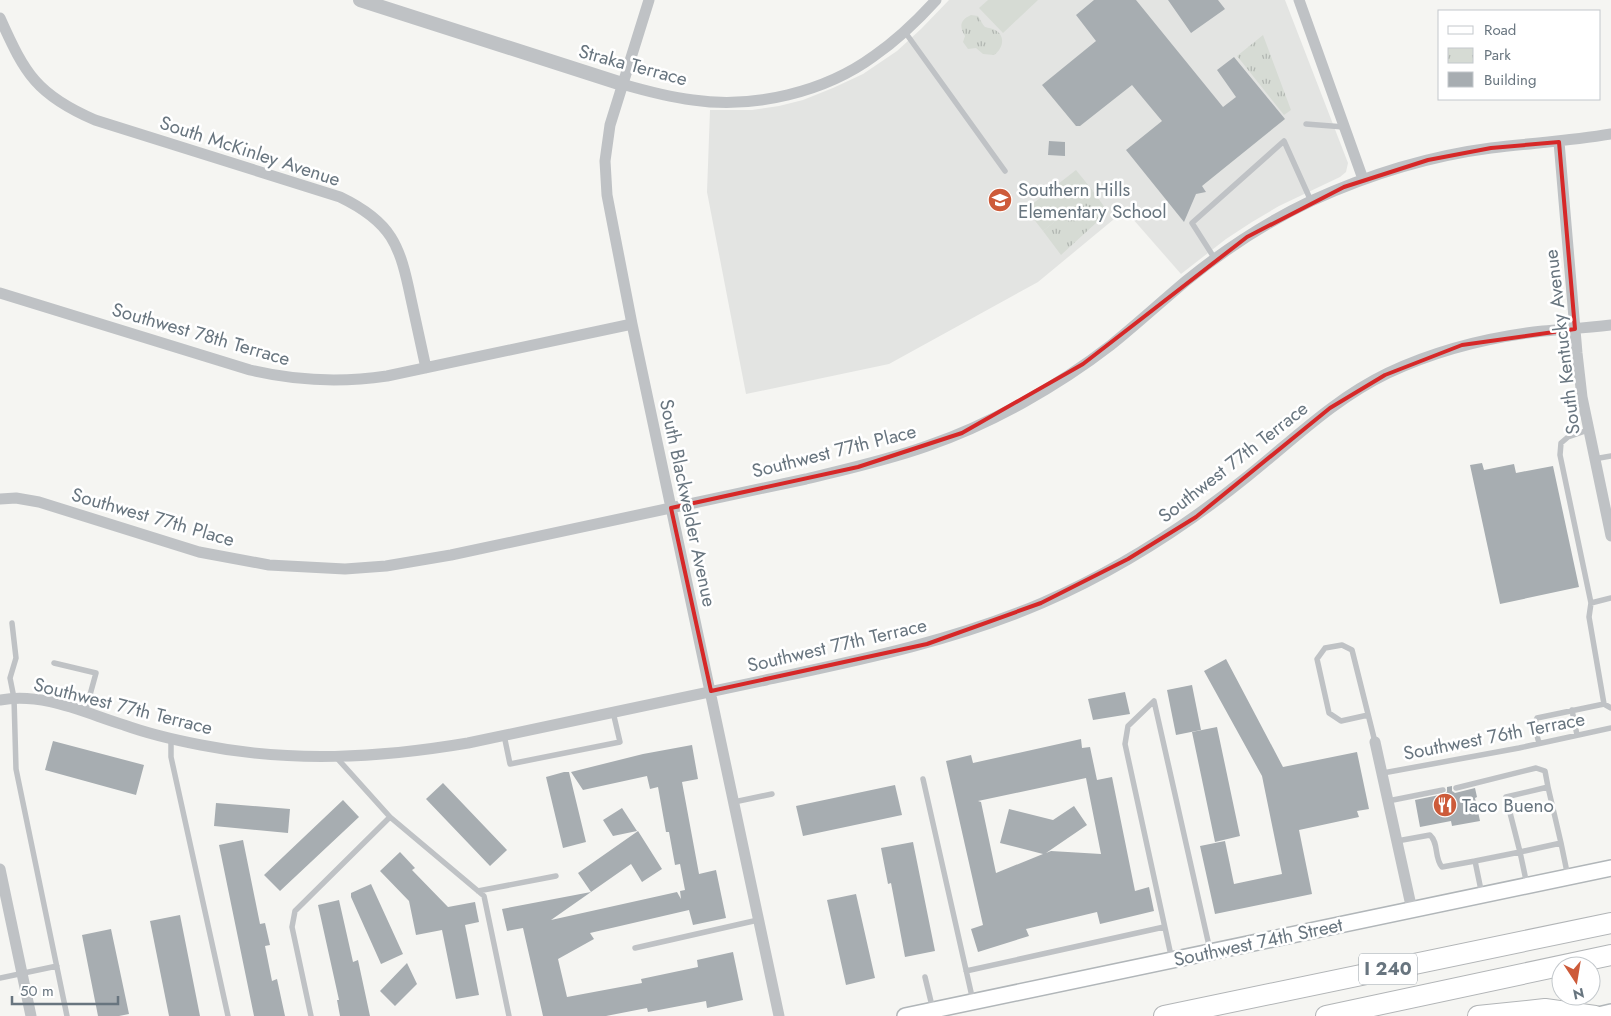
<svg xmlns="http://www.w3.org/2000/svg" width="1611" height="1016" viewBox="0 0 1611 1016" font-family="Jost,sans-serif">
<defs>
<pattern id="park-tufts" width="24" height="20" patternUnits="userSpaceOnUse" patternTransform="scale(1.25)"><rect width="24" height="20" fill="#d6dbd4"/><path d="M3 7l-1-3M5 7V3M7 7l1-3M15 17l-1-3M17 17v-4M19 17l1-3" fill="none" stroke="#b1b6b1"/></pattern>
</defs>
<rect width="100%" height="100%" fill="#f5f5f2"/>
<path fill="#e3e4e2" d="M949,0H1285L1348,163L1346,172L1340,177L1279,206L1252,222L1226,239L1181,274L1125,210L1038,282L889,364L746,394L707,192L710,110H752L779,106L803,100L833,88L863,74L897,51L921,29Z"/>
<path fill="url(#park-tufts)" d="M971,15L978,16C980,19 982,24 985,27C985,27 993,29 993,29C1006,34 1004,48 994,55L983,54L976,48L968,49L963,42L965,36C959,26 960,20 971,15Z
M1263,35L1291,110L1284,115L1237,56Z
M1093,191L1108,212L1061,255L1043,231Z"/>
<path fill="#d6dbd4" d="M988,0H1038L1003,33L979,8Z
M1076,170L1093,191L1043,231L1026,209Z"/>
<path fill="#a7adb1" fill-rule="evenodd" d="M1094,0H1136L1223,107L1236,97L1217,70L1234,57L1285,119L1202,186L1206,192L1196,194L1184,222L1126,150L1162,121L1132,85L1080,126H1076L1042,85L1096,41L1076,15Z
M1168,0H1218L1225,9L1191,33Z
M1049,141L1065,142V156L1048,155Z
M1482,463L1484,470L1514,464L1516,473L1553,466L1579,587L1500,604L1470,465Z
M1226,659L1283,767L1357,752L1369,809L1357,811L1359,817L1299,830L1312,894L1215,914L1200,846L1225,841L1234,884L1282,874L1262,776L1204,671Z
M1192,685L1201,730L1176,735L1167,690Z
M1125,692L1130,714L1093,720L1088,699Z
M1217,727L1240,836L1215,842L1192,732Z
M1081,739L1082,748L1090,747L1097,780L1112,777L1135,891L1149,887L1154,911L1100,924L1097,912L1026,929L1029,936L978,952L971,929L983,925L946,761L971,755L973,763ZM1086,778L1101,854L1051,851L1046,853L1087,825L1074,806L1053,820L1009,809L1000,843L1043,854L996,873L981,802L978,801Z
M53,741L144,765L136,795L45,770Z
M692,745L698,779L682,782L699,874L716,870L726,918L693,925L689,910L590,933L594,939L558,959L567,997L642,983L641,979L698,967L697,960L733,952L743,1000L707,1008L706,1001L648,1012L647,1008L606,1016H543L523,928L507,931L502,909L591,892L578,873L638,831L662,869L642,882L631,864L551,920L677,892L681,899L680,891L685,890L680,864L675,865L669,832H666L658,787L650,789L647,776L583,790L571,772L643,754Z
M564,772H569L586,842L563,848L546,777Z
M443,783L507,850L490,866L426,799Z
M895,785L902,815L803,836L796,806Z
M1452,786V791L1455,793L1475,788L1477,797L1475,798L1480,821L1452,826L1451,821L1420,827L1415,800L1444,794L1447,792V787Z
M343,800L359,817L280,891L264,875Z
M216,803L290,809L288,833L214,826Z
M622,808L637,831L613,836L603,820Z
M243,840L260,924L265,923L270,945L265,946L272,981L277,979L285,1016H254L219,845Z
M913,842L935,951L905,957L891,883L888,884L881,848Z
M400,852L415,868L412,870L448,907L475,902L479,922L465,925L479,995L456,999L442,930L416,935L409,901L380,871Z
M371,884L403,954L381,964L351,897V893Z
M856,894L875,978L846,985L827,900Z
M339,900L353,962L358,960L370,1016H340L337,1000H339L318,905Z
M180,915L200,1016H169L150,921Z
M111,929L129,1014L119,1016H98L82,935Z
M407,963L417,984L395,1006L380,991Z"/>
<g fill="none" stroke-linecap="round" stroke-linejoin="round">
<g stroke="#b1b6b9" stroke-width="18">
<path id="secondary" d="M905,1016L1611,868
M1594,1016L1611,1012"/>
</g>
<g stroke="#b2b5b7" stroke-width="22">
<path id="motorway" d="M1164,1016L1611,923
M1326,1016L1611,955
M1478,1016L1545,1009L1595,1016"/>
</g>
<path stroke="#bfc2c5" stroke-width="5.5" d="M905,32L1005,171
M1306,124L1344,127
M1215,259L1192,223L1284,141L1311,201
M1588,430L1568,437L1561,443L1560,455L1591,603
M1594,459L1611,456
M12,623L16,658L10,678L14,698L16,769L67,1016
M54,663L96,673L85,713
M1604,704L1589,617L1591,603L1611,598
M1572,710L1577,735
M1368,715L1341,721L1329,713L1317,659L1325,648L1342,645L1352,650L1375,742
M504,735L510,764L620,742L613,712
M171,739V757L228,1016
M1539,743L1534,725L1537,718L1604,704L1611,708
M336,757L390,817
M1383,773L1519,748L1611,728
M923,779L973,1001
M1456,788L1536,768L1545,771L1548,787
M1388,801L1443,790
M734,802L772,794
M1397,841L1430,835C1439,843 1434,858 1442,867L1475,861
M1527,885L1520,852L1561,843L1568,877
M478,891L556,876
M1482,895L1475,861L1520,852L1506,797L1548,787L1561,843
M635,948L758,920
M1172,960L1125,744L1128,726L1154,701L1210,950
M966,971L1164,927
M925,977L933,1010
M0,978L57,966
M311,1016L292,927L295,911L390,817L484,896L509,1016"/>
<path stroke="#bfc2c5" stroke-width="11" d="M649,0L610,125L605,161L607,195L632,324L779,1016
M1299,0L1363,179
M0,18C25,74 37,95 95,120L340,197C392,222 400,245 411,299C416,322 421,345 426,368
M622,84C646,91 669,97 693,100C754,109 825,92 874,56C897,40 917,21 936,0
M1559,142L1577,353L1582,397L1611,536
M0,293L250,370C296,381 340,383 387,376L632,324
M0,499L16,498L39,502L199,552L269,565L345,569L386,566L451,555L806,479C847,469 888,460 927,446C991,424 1058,386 1111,345C1137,324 1161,302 1186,281C1224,250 1267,222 1311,201C1368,175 1429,156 1491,148C1531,143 1571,141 1611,134
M0,700C43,692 85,713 124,725C149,734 175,740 201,745C291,763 379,758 468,743C567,722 667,701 766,680C860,660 953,641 1042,603C1116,571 1185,527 1248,476C1293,440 1334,399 1388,373C1437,350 1489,337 1543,331C1566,329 1588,328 1611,325
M1375,742L1412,910
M0,869L31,1016"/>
<path stroke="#bfc2c5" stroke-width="14" d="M360,0L622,84"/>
<use href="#secondary" stroke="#fff" stroke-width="15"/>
<use href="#motorway" stroke="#fff" stroke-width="20"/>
</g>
<path fill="none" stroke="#d62828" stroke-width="4" stroke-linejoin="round" d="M1559,142L1575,329L1462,345L1385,375L1330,408L1196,517L1128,559L1041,603L927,644L711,691L671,508L858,467L962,433L1083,364L1247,237L1344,187L1428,160L1491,148Z"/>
<defs>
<g id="school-disc" transform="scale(1.25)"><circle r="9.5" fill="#cd5b3a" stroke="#fff"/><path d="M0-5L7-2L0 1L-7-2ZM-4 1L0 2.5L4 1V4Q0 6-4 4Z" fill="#fff"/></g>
<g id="restaurant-disc" transform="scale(1.25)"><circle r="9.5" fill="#cd5b3a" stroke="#fff"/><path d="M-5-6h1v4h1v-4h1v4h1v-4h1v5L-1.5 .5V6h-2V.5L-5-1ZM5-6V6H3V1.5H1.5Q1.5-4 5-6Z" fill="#fff"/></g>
</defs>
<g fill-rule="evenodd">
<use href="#school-disc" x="1000" y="200"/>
<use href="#restaurant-disc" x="1445" y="805"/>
</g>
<g text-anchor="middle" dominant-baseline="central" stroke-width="5" stroke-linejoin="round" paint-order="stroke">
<rect fill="#fff" stroke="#959ea5" stroke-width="1" x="1359" y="953.5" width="58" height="31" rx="4"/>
<g font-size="18" font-weight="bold" fill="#68757f">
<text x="1388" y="969">I 240</text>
</g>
<g font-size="19" fill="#68757f" stroke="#fff">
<text transform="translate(633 65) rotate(15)">Straka Terrace</text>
<text transform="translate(250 151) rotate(18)">South McKinley Avenue</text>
<text transform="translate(201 334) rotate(16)">Southwest 78th Terrace</text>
<text transform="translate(1562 342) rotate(-97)">South Kentucky Avenue</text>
<text transform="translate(834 451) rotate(-14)">Southwest 77th Place</text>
<text transform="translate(1233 462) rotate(-38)">Southwest 77th Terrace</text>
<text transform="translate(688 503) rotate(78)">South Blackwelder Avenue</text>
<text transform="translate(153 517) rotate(16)">Southwest 77th Place</text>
<text transform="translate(837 645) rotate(-13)">Southwest 77th Terrace</text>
<text transform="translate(123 706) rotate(14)">Southwest 77th Terrace</text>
<text transform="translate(1494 736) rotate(-11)">Southwest 76th Terrace</text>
<text transform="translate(1258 942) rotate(-12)">Southwest 74th Street</text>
</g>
<g font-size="19" fill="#68757f" stroke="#fff" text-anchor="start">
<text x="1018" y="189">Southern Hills<tspan x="1018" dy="22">Elementary School</tspan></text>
<text x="1462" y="805">Taco Bueno</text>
</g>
</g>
<rect x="1438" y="10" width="162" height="90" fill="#ffffff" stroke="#c3c8cc"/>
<rect x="1448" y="26" width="25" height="8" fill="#ffffff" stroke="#c3c8cc"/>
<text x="1484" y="35" font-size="15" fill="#68757f">Road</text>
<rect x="1448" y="48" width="25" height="15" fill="url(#park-tufts)" stroke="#c3c8cc"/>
<text x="1484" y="60" font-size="15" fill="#68757f">Park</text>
<rect x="1448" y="72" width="25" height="15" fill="#a7adb1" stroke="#c3c8cc"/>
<text x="1484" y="85" font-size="15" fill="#68757f">Building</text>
<g transform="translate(1576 981) rotate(168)"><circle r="24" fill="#ffffff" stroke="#c3c8cc"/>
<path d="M0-4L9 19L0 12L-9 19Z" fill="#cd5b3a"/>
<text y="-8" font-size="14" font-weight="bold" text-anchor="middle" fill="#68757f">N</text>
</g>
<path d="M12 996v8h106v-8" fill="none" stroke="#68757f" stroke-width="2.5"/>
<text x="20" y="996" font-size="15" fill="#68757f" stroke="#ffffff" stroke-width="4" paint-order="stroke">50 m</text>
</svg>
